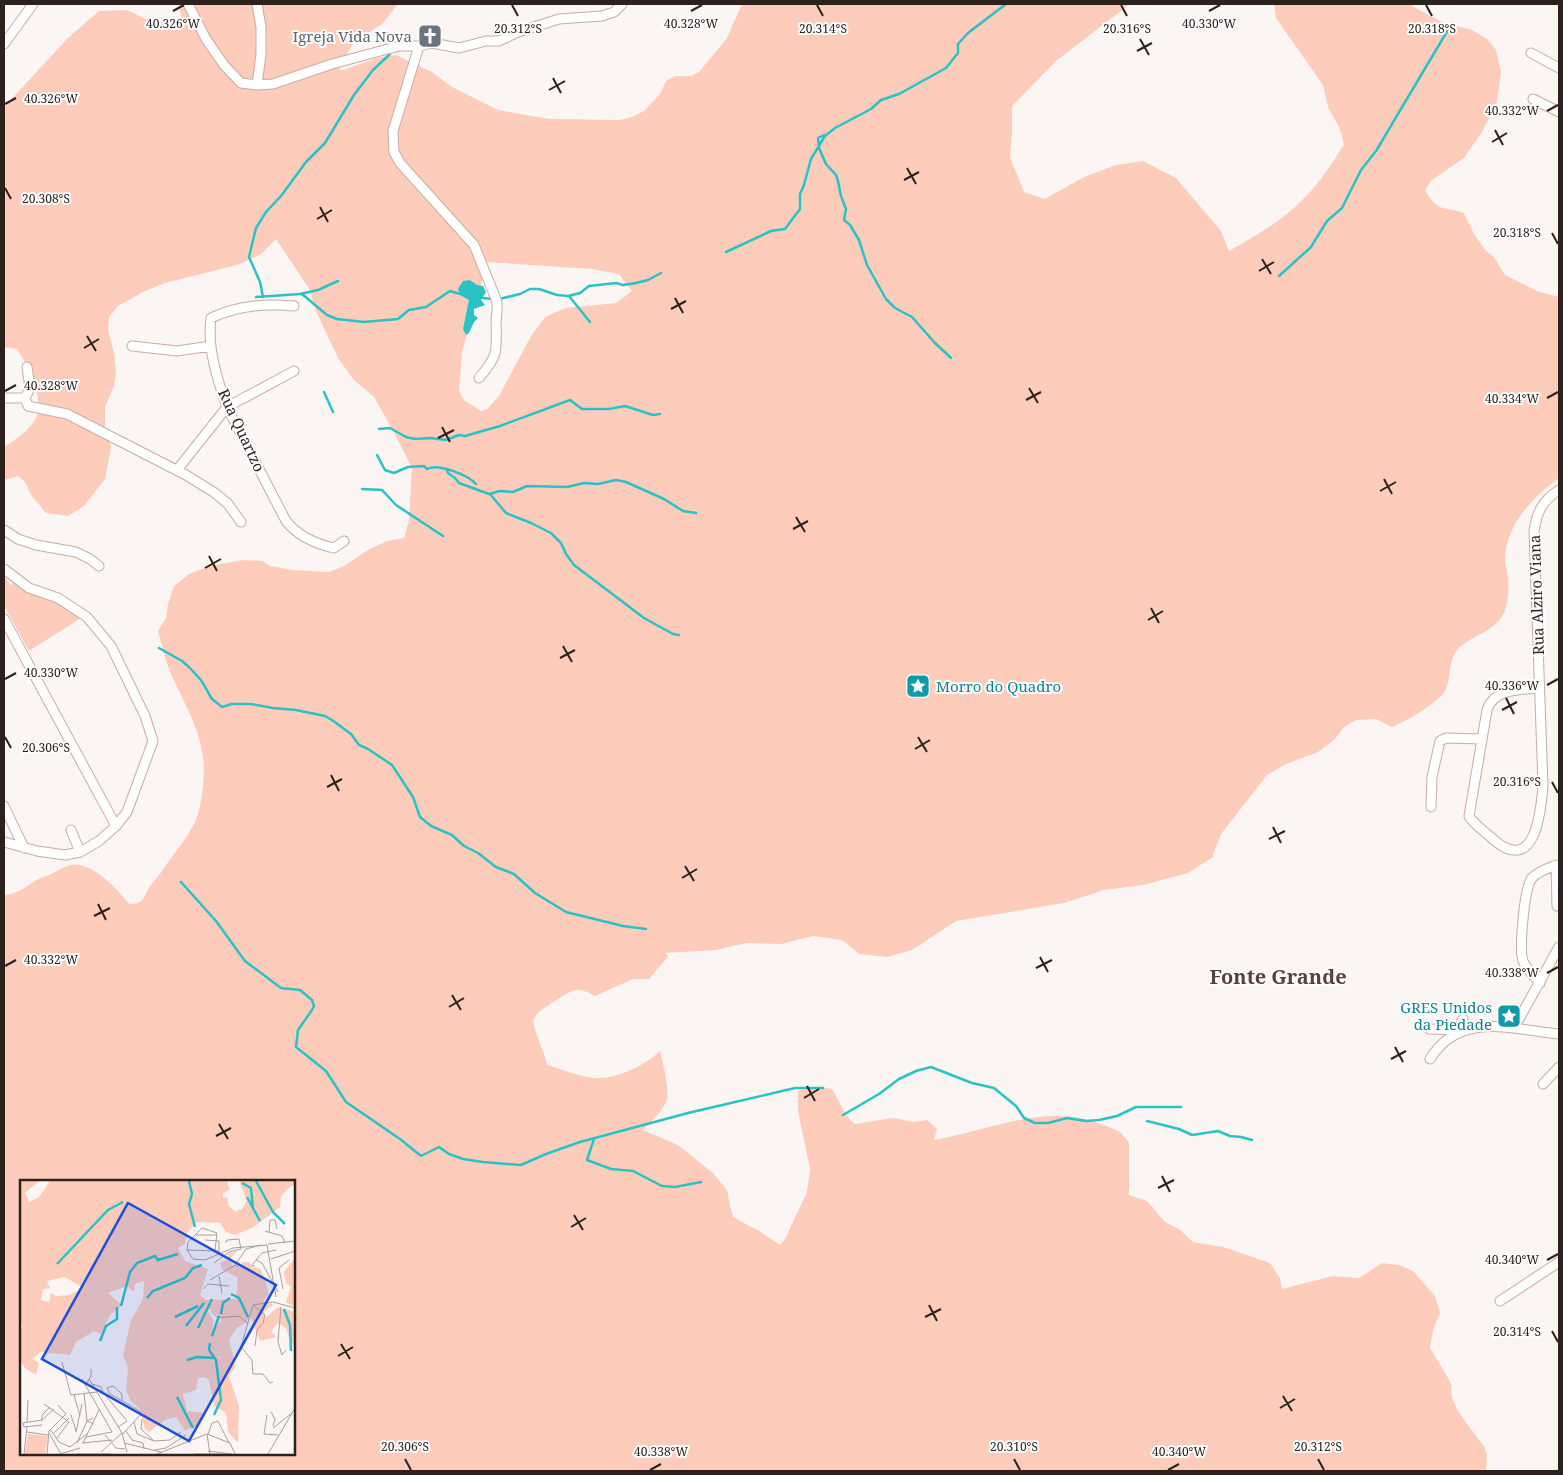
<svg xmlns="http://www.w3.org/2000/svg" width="1563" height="1475" viewBox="0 0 1563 1475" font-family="'Noto Serif',serif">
<rect width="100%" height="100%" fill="#fbf5f3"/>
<path fill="#feccbb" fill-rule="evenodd" d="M179,4H398L382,24L353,43L339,69L341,70L340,71L377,58L396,55L432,72L452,87L498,110L549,119L619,120L632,117L644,111L660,94L666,81L675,76H691L699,72L727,38L742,4H1130L1056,61L1012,106V132L1010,157L1024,192L1045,199L1084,177L1116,165L1143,161L1176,178L1221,231L1229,251C1249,239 1270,228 1288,213C1311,194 1329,170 1344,144L1340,129L1328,107L1323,85L1276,18L1274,4H1409L1430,16L1445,23L1472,30L1487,39L1496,50L1501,72L1497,102L1482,132L1464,158L1432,180L1425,190C1439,214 1442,205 1464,213L1474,234L1485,250L1494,257L1505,275L1537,291L1559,297V478C1533,497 1505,525 1505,561C1505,565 1507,568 1507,572C1509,585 1509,597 1505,610C1498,631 1474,634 1459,648C1447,660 1452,677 1445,691C1438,703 1405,722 1392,727L1376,719L1356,720L1344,727L1334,740L1318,752L1286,764L1267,775L1221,834L1213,855V857L1188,873L1143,885L1104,890L1064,903L956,921L912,950L887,957L859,954L842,940L813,936L781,944L747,943L716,950L666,953L668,957L649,979H633L595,996C589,993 582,989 575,990C571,990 540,1010 538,1013C536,1015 535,1018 533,1020C535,1035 544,1049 547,1065C561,1069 575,1075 588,1077C613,1082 642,1067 660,1051C663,1064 669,1086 667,1099C664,1111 650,1122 643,1130L678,1145L713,1173L727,1190L730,1206L733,1217L759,1231L780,1245L785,1239L807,1192L810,1169L798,1111V1091C809,1086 820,1086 832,1089C839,1099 844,1117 855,1124L893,1118L914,1122L927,1120L937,1129L934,1140C989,1131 1046,1102 1100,1124C1106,1126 1113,1128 1118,1131C1122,1134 1126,1139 1129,1142V1195L1147,1201L1165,1222L1179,1229L1193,1242L1223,1247L1270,1263L1280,1278L1282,1289L1333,1276L1359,1278L1382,1263L1399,1265L1413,1271L1435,1296L1440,1313L1433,1330L1430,1348L1451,1383L1452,1398L1458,1411L1475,1435L1484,1446L1487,1455L1486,1471H4V895C17,894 24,888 35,881C39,878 44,877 49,875C56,872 63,867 70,865C92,861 117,889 129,904C145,904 143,897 150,886C154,880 160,875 164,868C174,853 186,840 194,824C200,812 201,800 203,787C209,734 183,707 166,661C163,651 161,641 158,631L166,618L168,604L174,586L189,574L209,566L244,560L262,561L270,566L293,570L329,572L344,566L368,550L387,541L404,538L409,520L412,468L394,432L374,397L354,380L338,358L315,309L310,290L276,239L260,255L237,265L165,283L145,291L118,306L109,317L108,330L114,353L116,372L114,386L105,407V428L111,447L105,479L84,506L68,516L46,513L31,495L25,482L18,476L4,480V447C15,440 33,428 37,415C43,394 28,366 17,349L4,347V107L68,38L99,11L127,10L152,22L165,21L183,26ZM487,262L592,269L619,274L632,291L616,303L565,308L545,317L531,336L499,396L487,409L481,411L464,400L459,391L462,352ZM21,1181H294V1454H21Z
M4,576L11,585L14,582L52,599L81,618L29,651L4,606Z"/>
<path fill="#2ac2c4" d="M470,280L477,285L483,286L486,292L481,300L485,305L474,309V315L478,318L474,322L469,333L466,335L463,329L469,300L460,295L458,289L463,281Z"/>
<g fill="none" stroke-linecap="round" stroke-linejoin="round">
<path stroke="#2ac2c4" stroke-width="2.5" d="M824,135L818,138L819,148L826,164L836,175L838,181L841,196L846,209L844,220L850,225L859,240L867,265L886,299L895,308L912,317L935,343L951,358
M726,252L771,231L785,229L800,209V194L804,185L811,159L825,136L835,128L871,109L881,100L899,94L946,68L958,53V44L968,33L1006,4
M1279,276L1311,247L1327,221L1342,208L1361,170L1376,151L1452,23
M302,294L327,315L337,319L364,322L398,319L409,310L426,307L450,291L460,294
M569,296L590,322
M256,297L300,294L318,290L338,281
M263,297L260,282L249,257L256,228L266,212L281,196L306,162L325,143L354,95L373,70L390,54
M482,298L494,299
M499,299L520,294L530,289H539L557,295L568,296L580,293L589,286L616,283L623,285L636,283L648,280L661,273
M324,392L333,412
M379,429L390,428L406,437L415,439L431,438L446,440L459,435L465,436L500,426L570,400L582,409H609L625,406L653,415L660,414
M377,455L385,470L394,473L408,467L424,466L427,469C438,463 468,475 476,484
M446,469L448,473L455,478L459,483L489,494L500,491L513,492L527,486L567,487L584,483L598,484L616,480L626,482L664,499L683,511L696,513
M362,489L382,490L396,505L443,536
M490,494L506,513L531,523L551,533L561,543L566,554L574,565L644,618L673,634L679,635
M159,648L182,661L189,667L201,680L212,699L222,707L232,704H251L273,708L296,710L325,716L332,720L351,734L359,745L368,749L392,765L413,797L420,817L431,826L452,835L464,846L478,853L496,867L514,874L535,893L566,912L623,926L646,929
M181,882L216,921L245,961L281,988L300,990L312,1000L314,1006L312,1010L298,1030L296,1047L326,1071L346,1102L400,1139L421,1156L439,1147L449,1154L463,1159L483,1162L521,1165L546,1154L580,1142L688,1113L795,1088H823
M843,1115L879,1094L899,1079L916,1071L931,1067L972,1083L994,1088L1016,1106L1024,1118L1035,1123H1048L1067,1118L1086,1121L1099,1120L1117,1116L1136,1107H1181
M1147,1121L1179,1129L1192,1135L1218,1131L1230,1136L1241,1137L1252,1140
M594,1139L587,1160L611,1169L633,1171L662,1186L675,1187L701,1182"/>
<g stroke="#c9aca2" stroke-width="11">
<path id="minor" d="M188,4L206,39L224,65L241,83L257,85L273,84L332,64L399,46H419L432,43L459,48L486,41H499L518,32L559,19L602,16L614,12L622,4
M4,44L33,4
M419,46L393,131L394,152L400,163L474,245L496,299C499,308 496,315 496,323C497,352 498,356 479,378
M1531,53L1559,68
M257,85L261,54V27L257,4
M1533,99L1559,112
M294,306C265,303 238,305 211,318C207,347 217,379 227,407L286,521C298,536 316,544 334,548L344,541
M132,346L177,351L211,346
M4,398H25L30,388L27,367
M25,398L28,406L67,414L186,475L215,493L228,504L241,522
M177,470L227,407L294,371
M4,530L18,539L36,545L76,552L90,559L99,566
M4,569L29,588L58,598L87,617L111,646L145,716L153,741L127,812L116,826L99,841L80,852L65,855L37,851L4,842
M4,619L116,826
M1539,688C1521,690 1494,688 1487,710L1469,816C1474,825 1486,832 1494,840C1535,875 1541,812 1543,785L1534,531C1537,512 1542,501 1559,490
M4,806L24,848
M1431,807L1432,777L1440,741L1446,738L1482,739
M71,830L80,852
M1540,983C1534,976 1527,970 1523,961C1519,950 1524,888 1532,878C1537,872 1549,868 1556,865L1557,906
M1514,1028L1559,947
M1429,1029L1462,1030
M1457,1030L1463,1019
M1430,1059C1460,1010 1513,1030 1559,1034
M1543,1084L1559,1067
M1500,1301L1559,1262"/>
</g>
<use href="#minor" stroke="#fff" stroke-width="9"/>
</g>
<path fill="none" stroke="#2c211d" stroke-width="2" d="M512,5L518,16M817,5L823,16M1121,5L1127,16M1426,5L1432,16M173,11L184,5M691,11L702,5M1209,11L1220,5M1140,39L1149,55M1137,51L1152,43M553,78L561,93M549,90L565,81M5,104L16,98M1547,111L1558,105M1495,130L1503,145M1492,142L1507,133M907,168L916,184M904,180L919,172M5,188L11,199M320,207L328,222M317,219L332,210M1552,233L1558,244M1262,259L1271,274M1259,271L1274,262M675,298L683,313M671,309L686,301M87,336L96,351M84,348L99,339M1029,388L1038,403M5,391L16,385M1547,398L1558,392M1026,400L1041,392M442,427L450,442M438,438L454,430M1384,479L1392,494M1380,491L1396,482M796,517L805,532M793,529L808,521M209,556L217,571M205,568L221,559M1151,608L1159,623M1148,620L1163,611M563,646L572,662M560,658L575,650M5,679L16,673M1547,685L1558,679M1506,698L1514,714M1502,710L1517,702M5,737L11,748M918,737L927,752M915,749L930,740M331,775L339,791M1552,782L1558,793M327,787L342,779M1273,827L1281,843M1269,839L1285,831M685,866L694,881M682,878L697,869M98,904L106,920M94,916L110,908M1040,957L1048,972M5,966L16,960M1036,968L1052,960M1547,973L1558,967M452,995L461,1010M449,1007L464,998M1395,1047L1403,1062M1391,1059L1406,1051M807,1086L815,1101M804,1098L819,1089M219,1124L228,1139M216,1136L231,1128M1162,1176L1170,1192M1158,1188L1174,1180M574,1215L583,1230M571,1227L586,1218M1547,1260L1558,1254M929,1305L937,1321M925,1317L941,1309M1552,1331L1558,1342M341,1344L350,1359M338,1356L353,1347M1283,1396L1292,1411M1280,1408L1295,1399M405,1459L411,1470M1014,1459L1020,1470M1318,1459L1324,1470M650,1470L661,1464M1168,1470L1179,1464"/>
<defs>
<g id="church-square" transform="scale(1.25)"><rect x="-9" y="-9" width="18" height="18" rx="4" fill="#6b7280" stroke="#fff"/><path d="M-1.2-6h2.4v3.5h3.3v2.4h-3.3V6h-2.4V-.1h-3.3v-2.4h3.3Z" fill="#fff"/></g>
<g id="sight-square" transform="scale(1.25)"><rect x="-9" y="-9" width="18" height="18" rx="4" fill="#0f9aa8" stroke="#fff"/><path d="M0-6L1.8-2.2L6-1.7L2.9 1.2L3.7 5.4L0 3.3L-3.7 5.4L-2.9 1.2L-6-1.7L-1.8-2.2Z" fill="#fff"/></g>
</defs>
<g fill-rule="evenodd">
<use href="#church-square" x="430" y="36"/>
<use href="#sight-square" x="918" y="686"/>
<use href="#sight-square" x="1509" y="1016"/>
</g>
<g text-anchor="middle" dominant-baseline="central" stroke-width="4" stroke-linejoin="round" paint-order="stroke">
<g font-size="15" fill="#5b616d" stroke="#fff" text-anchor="end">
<text x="412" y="36">Igreja Vida Nova</text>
</g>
<g font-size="15" fill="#2c211d" stroke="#fff">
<text transform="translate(242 430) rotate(65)">Rua Quartzo</text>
<text transform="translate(1536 595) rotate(-92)">Rua Alziro Viana</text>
</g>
<g font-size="15" fill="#0d838f" stroke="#fff" text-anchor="start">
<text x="936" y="686">Morro do Quadro</text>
<text x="1492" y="1007" text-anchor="end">GRES Unidos<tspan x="1492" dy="17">da Piedade</tspan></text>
</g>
<g font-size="20" font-weight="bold" fill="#594038" stroke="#fff">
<text x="1278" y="976">Fonte Grande</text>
</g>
</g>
<g transform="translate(20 1180)">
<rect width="275" height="275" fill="#fbf5f3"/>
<path d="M0,1H19L5,13L9,22L19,17L30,1H207L210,10L203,13V18L207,17L209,26L215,31L222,29L227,21L219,1H275V6H271L261,16L260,27L232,48L215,55L206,52L200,43L177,42L167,53L165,64L158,68L165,81L188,89L180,115L186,120L216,119L218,98L202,89L200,83L207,80L208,74L217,71L211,78L212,85L220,87L222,82H229L232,86L240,89L244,96L249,114L243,121L254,125L244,131L245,138L258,127L275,132V165L270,161L266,148L258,143L251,151L256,157L240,161L230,135L228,141L217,148L209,160L216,186L209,196L219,226L218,263L208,252L206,233L194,226L189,200L184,197L178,198L176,210L163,214L167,231L186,233L178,245L165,251L156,237L145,240L129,252L125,249L120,229L111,221L106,211L108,188L103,175L111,140L123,119L124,101L115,104L114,112L107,106L88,113L102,125L90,135L81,154L74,151L56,162L50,175L20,172L12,179L19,183L16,195L6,189L0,181V150L3,146L0,142ZM45,97L60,106V110L48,115L36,116L31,113L29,122L21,120L23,109L30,108L27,101ZM190,129L202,139L192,152L194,141L188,131ZM275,78V127L266,122L271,107L266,103L264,92ZM8,254L28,256L25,274H5Z" fill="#feccbb" fill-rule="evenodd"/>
<path fill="none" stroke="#2ac2c4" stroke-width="2.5" d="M169,1L172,14L169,24L175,47M236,1L253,32L265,44M222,3L231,8L233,29M227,17L240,41M37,84L88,30L103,22M211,114L219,118L228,137M127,118L133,111L165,98L173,88L182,85M101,126L110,92L117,83L135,76L138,80L158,74M264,129L270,145L271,171M201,134L203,123L210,118M155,137L178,126M166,146L184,123M178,148L192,119M192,156L199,136M80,161L86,146L97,139V127M190,163L189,170L196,180L201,220L194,235M167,180L177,177L195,178M157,217L173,248"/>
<path fill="none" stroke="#a8a09d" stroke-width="1" d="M245,51L262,56L265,63M249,52L250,40H255L257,49M176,55H197M185,60L199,61V73M206,63L207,60L219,59L221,69M248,64L275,61M247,65L256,117M167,70L173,79L185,80L213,68L247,65M167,70L168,62L182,48L197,53L195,71M167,70L199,71M251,79L275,71M236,80L242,83L258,112M194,83L209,72L221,69M235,86L232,85L242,73L256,70M218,87L215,85L226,69L241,65M199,96L202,113M190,100L215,85M183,109L188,104L209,106M263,109L259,88L269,80M233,125L221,167L232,180L233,194H243L250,203L253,202M233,125L245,135L243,143L237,150L235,166M233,125L253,122L275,128M261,127L258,162L262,175L266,170M191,131L198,138L219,136L228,144M42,182L51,215L77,212M62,199L92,252L66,257M69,199L102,253L107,272M72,204L81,207L83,212L79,210M65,206L71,196V189M64,213L67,241L74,244M54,215L60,236M86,216L107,241L98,247M102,220V214L93,206L87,208L90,214L120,231V235L102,255M24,224L49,242L37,258M251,232L255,239L253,246M51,235L56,251M247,235L244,254L258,255M122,239L121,249L133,260M22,240L3,243L4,247L22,245M22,240L34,229M22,241V235L30,227M7,242L8,220M114,242L117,254L134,261L150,260L161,252M253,248L272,233M30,249L39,262L50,267L67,254M106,251L112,260L123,263L124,269M7,252L28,255M56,252L62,224M29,253L41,274M34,253L49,238M187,254L190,274M188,254L192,243L198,241L209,263M85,255L96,268L105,269M57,263L67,241L73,238M62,263L92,260M63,263L79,230M104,263L141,272M135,270L146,268L166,255M188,271L212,274M81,272L102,253M4,274L7,247M27,274L29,251L46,234L38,225M40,274L60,268M56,274H91M137,274L187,254L210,263L215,274M174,274H209M248,274L275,228"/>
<path fill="#1d4ed8" fill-opacity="0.15" stroke="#1d4ed8" stroke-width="2.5" d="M108,23L256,105L169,261L22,179Z"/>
<rect width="275" height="275" fill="none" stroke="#2c211d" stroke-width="2.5"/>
</g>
<g font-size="12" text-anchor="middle" fill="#2c211d" stroke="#fff" stroke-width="4" stroke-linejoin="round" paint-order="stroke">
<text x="173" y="28">40.326°W</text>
<text x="1209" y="28">40.330°W</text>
<text x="691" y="28">40.328°W</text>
<text x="518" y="33">20.312°S</text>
<text x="1127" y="33">20.316°S</text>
<text x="823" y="33">20.314°S</text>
<text x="1432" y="33">20.318°S</text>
<text x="51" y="103">40.326°W</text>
<text x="1512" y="115">40.332°W</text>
<text x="46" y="203">20.308°S</text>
<text x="1517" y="237">20.318°S</text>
<text x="51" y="390">40.328°W</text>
<text x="1512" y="403">40.334°W</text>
<text x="51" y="677">40.330°W</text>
<text x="1512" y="690">40.336°W</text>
<text x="46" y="752">20.306°S</text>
<text x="1517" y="786">20.316°S</text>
<text x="51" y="964">40.332°W</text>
<text x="1512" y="977">40.338°W</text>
<text x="1512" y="1264">40.340°W</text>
<text x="1517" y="1336">20.314°S</text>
<text x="405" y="1451">20.306°S</text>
<text x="1014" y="1451">20.310°S</text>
<text x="1318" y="1451">20.312°S</text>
<text x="661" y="1456">40.338°W</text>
<text x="1179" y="1456">40.340°W</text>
</g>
<rect width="1563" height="1475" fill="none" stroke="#2c211d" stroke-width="10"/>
</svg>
